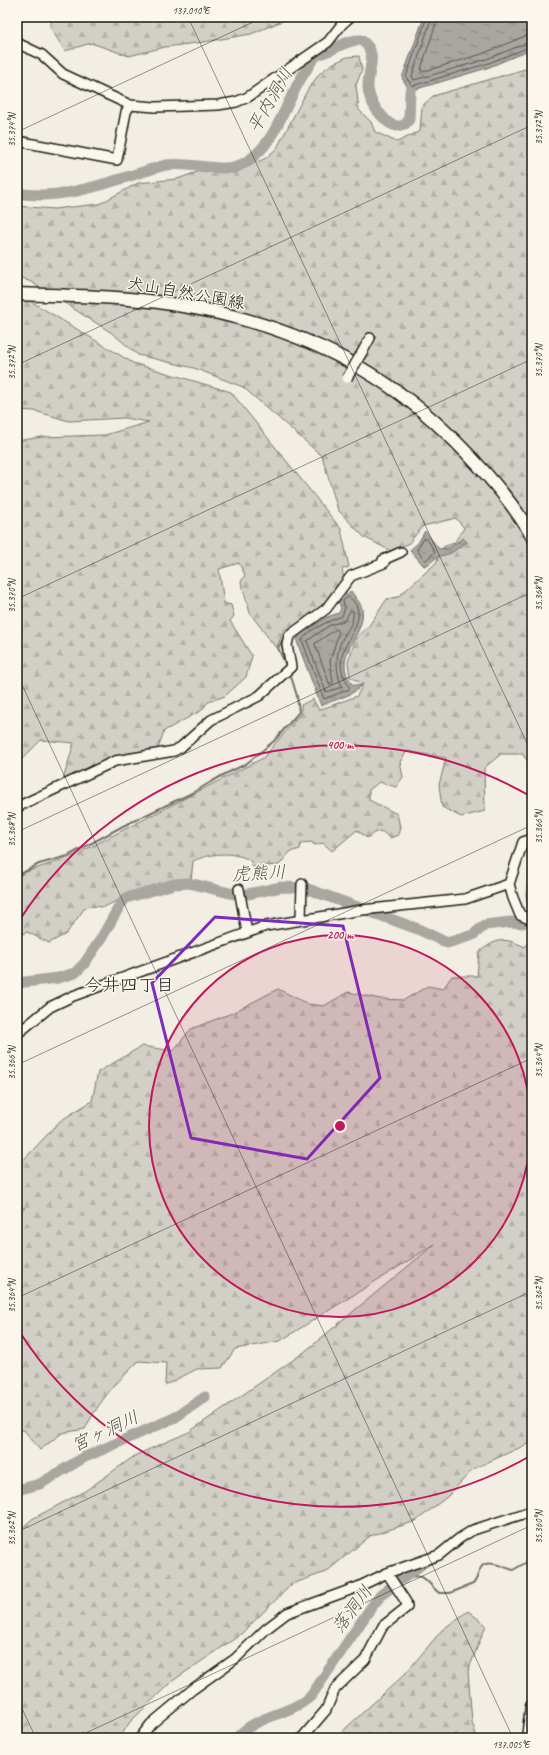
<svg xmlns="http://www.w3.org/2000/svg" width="549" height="1755" viewBox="0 0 549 1755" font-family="Caveat,'Klee One',sans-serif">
<defs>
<pattern id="forest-firs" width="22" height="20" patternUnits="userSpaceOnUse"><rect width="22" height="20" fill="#d2cfc6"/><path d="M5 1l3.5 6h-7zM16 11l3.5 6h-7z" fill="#b4b1aa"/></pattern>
<pattern id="water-ripples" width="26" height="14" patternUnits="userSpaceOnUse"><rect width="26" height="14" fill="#a9a6a0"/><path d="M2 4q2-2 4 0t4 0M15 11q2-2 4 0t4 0" fill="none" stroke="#898682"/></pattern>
</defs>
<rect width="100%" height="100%" fill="#f2eee4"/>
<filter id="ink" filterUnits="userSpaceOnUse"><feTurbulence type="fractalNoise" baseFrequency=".025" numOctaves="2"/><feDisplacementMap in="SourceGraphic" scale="8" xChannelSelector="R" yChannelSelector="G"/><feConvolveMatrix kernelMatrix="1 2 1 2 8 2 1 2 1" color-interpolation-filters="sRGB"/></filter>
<g filter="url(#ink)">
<path fill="url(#forest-firs)" stroke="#777671" d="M53,17H292L251,34L204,42L165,47L129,56L91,43L65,51L50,27Z
M359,56L362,70L356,85L359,110L371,122L375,132L397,142L420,131L422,106L433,96L532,67V766L522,754H501L484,768L485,811L461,817L442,807L439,785L446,758L407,751L400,762L403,777L396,787L379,782L369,790V800L397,814L400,827L398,835L390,838C379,828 379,830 367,838L357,830L332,851L323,843L315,845L311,842L301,843L300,849L290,852L279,865L253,867L250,860C231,851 211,853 193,861L191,881H176L134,893L104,907L89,906L84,909L66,934L49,943L27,932L17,936V875L73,856L263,758L301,713V705L313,699L319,710L357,696L363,684L350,677L348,662L356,638L368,627L387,599L398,597L436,563L443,547L454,543L464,528L456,518L423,526L408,544L391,551L364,537L338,510L322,456L243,387L194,368L138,355L112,333L31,282L17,276V206L54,209L99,204L138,183L177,179L200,171L235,173L266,158L277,148L308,89L320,73L332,64L347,57Z
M17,293L133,363L231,392L341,529L349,567L342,569L344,579L324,606L302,625L285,629L276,648L250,613L241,582L245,575L239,563L219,569L224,603L231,605L234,616L230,621L252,656L246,677L225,696L208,702L202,710L164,731L157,751L113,757L63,780L74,743L41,740L17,764V441L42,437L105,435L149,422L124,418L69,421L35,411L17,410Z
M532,937V1442L473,1469L448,1496L416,1521L370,1536L326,1572L292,1584L240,1635L171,1682L129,1723L120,1738H17V1533L32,1519L85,1491L136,1455L189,1432L303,1353L435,1244L280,1341L235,1349L222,1368L197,1369L165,1385L166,1363L139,1361C115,1384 101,1398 85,1429L62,1433L40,1450L24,1430L17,1431V1214L25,1208L17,1206V1167L60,1121L92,1101L98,1072L142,1046L173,1051L191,1029L232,1013L278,989L308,1004L324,1006L348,992L380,999L404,1000L428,986L443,989L452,976H477L479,952C498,938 504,937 525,947Z
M468,1611L486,1625L468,1671L472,1722L477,1738H335L405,1674L442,1630Z"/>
<path fill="url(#water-ripples)" stroke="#716f6b" d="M424,17H532V49L487,68L410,91L402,78Z
M425,531L439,549L449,548L463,538L467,542L451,553L437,557L430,563L424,566L410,550L418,543Z
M351,591C354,596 361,603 362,609C367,636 329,656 353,685H362C352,697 334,699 321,706L296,639L300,636L298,632L304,628L306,631L327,617L339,613L341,608L338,600Z
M532,851V915H526L528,913L526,894Z"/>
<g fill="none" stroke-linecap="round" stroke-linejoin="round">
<path stroke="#545351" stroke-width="1" d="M427,17L406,77L412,86L486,64L532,46
M432,17L412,76L414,80L484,60L532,41
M438,17L421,69L422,72L482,54L525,36L532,35
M424,539H427L435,552L425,561L417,550Z
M349,597C374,616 341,641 341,663C341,674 346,680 350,689L324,699L302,640C310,628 328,622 342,616L345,608L343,601Z
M351,610L353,611C354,622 350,626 345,634C335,651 335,670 342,687L326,692L307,641L330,625L344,621Z
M337,629L339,632L330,661L333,683L330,685L315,644Z"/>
<path stroke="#716f6b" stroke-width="2" d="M286,633L278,648L286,665
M17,876L39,864L68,856L123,826L194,792L221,776L246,764L274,741L299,712L297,696L290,673
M523,923L531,924
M401,1580C426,1571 423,1579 439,1593H450L473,1584C478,1579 478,1571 482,1566C489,1559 505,1568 513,1570L532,1559"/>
<path stroke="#a9a6a0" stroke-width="11" d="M17,193C68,202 118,178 166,165C193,161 223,175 244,163C277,145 285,101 305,72C308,68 311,60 315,57C321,53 329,51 335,48C344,44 351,39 361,40C380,53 367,70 368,88C369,99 376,111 384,118C387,122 391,125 397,126C403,126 406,125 409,119L410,91
M17,983L58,978L75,973L84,964L101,939L120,905L126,898L174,884L189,883L234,894H248L281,887L305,888L418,929L447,943L473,935L485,925L511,922L523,923L529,915
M17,1490L40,1484L83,1458L174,1418L205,1397
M237,1738C254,1716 290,1715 311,1696L370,1609L381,1595L431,1557"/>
<g stroke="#1c1c1c" stroke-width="12">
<path id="minor" d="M17,43L42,55L63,74L130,105L155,107L218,105L236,102L248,97L328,42L342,24L350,17
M17,141L117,160L126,112L130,105
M364,349L370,338
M17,807L115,761L174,751L181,747L211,720L259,696L291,667L287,645L289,636L326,609L351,576L384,563L383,560L401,552
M532,839L523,842L509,884L513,898L520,915L532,920
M239,889L247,932
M301,919L302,884
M17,1034L50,1007L73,996L266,926L362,910L465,899L509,884
M140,1738L151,1724L193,1689L235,1659L266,1629L287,1613L358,1587L387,1573L439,1555L460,1538L473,1530L532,1511
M302,1738L326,1710L335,1689L365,1660L383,1626L407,1607L406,1602L387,1573"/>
</g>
<g stroke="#1c1c1c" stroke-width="15">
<path id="major" d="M17,294C68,296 120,296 171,304C280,320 378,363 456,442C484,470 512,501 532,536
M528,1738L532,1706"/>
</g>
<use href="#minor" stroke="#fbf7ec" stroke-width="9"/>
<use href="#major" stroke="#fbf7ec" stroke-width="12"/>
<g stroke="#1c1c1c" stroke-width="12" stroke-linecap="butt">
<path id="minor-bridge" d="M347,378L364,349"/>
</g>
<use href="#minor-bridge" stroke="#fbf7ec" stroke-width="9"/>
</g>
</g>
<path fill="none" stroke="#7b2cbf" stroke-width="3" stroke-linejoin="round" d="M215,917L343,926L380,1078L307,1159L191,1138L152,983Z"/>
<path fill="none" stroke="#1c1c1c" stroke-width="1" stroke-opacity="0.45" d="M188,17L532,754M17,132L264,17M17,365L532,125M17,599L532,359M17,674L513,1738M17,832L532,592M17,1065L532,825M17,1298L532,1058M17,1532L532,1291M17,1698L36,1738M75,1738L532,1525"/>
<circle cx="340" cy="1126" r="191" fill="#c2185b" fill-opacity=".12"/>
<g fill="none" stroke="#c2185b" stroke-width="2">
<circle cx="340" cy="1126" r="191"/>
<path d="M530 1456A381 381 0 0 1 19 1331M19 921A381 381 0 0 1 530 796"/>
</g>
<g text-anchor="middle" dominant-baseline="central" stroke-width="3" stroke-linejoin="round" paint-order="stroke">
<g font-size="17" fill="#1c1c1c" stroke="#fbf7ec">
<text transform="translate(186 293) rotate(10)">犬山自然公園線</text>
</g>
<g font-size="18" font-style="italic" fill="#545351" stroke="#fbf7ec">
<text transform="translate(270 100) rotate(-60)">平内洞川</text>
<text transform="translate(259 873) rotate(-3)">虎熊川</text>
<text transform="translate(105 1431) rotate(-25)">宮ヶ洞川</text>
<text transform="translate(352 1609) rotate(-53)">落洞川</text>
</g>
<g font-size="18" fill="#1c1c1c" stroke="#fbf7ec">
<text x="129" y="985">今井四丁目</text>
</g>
</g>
<circle cx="340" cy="1126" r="6" fill="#c2185b" stroke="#fbf7ec" stroke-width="2"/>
<g font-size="12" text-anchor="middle" font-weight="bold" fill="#c2185b" stroke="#fbf7ec" stroke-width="3" stroke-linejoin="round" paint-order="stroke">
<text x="340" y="749">400 m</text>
<text x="340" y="939">200 m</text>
</g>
<rect width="549" height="1755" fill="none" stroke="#fbf7ec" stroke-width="44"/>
<rect x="22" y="22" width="505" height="1711" fill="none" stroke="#1c1c1c" stroke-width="1.5"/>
<g font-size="10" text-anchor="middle" fill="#1c1c1c">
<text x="191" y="14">137.010°E</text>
<text transform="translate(538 128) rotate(-90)" y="4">35.372°N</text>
<text transform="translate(11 130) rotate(-90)" y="4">35.374°N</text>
<text transform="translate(538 361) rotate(-90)" y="4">35.370°N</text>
<text transform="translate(11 363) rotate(-90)" y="4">35.372°N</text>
<text transform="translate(538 594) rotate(-90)" y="4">35.368°N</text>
<text transform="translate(11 596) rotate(-90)" y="4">35.370°N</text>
<text transform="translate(538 827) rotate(-90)" y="4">35.366°N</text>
<text transform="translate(11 830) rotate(-90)" y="4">35.368°N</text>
<text transform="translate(538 1061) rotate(-90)" y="4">35.364°N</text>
<text transform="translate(11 1063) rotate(-90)" y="4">35.366°N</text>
<text transform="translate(538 1294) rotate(-90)" y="4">35.362°N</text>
<text transform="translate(11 1296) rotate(-90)" y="4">35.364°N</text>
<text transform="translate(538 1527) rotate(-90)" y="4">35.360°N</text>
<text transform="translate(11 1529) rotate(-90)" y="4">35.362°N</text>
<text x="511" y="1748">137.005°E</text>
</g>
</svg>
